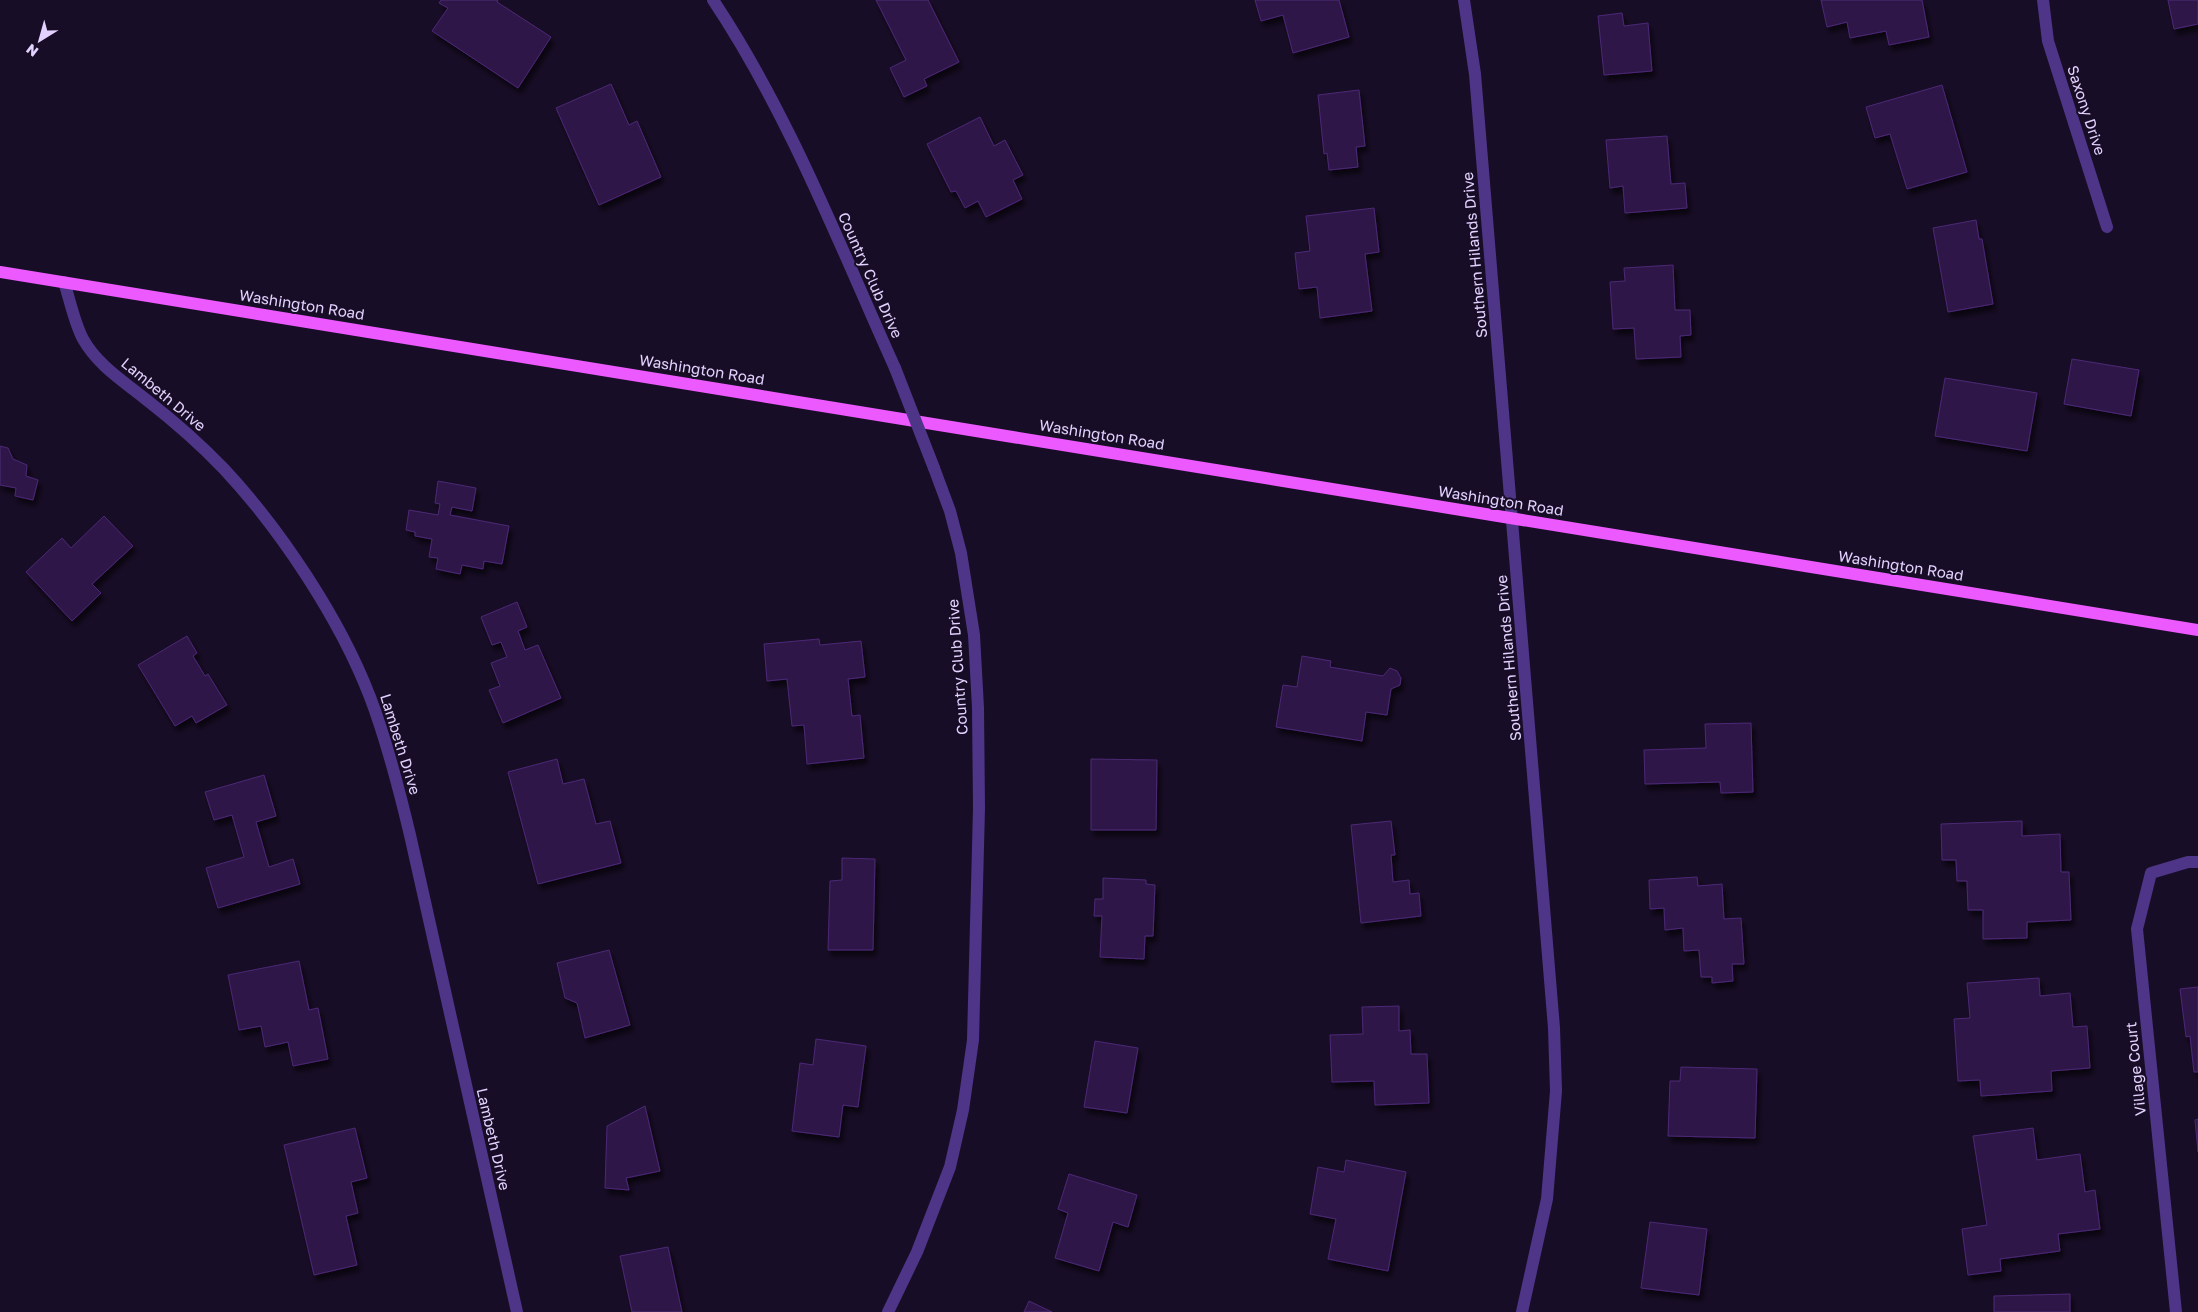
<svg xmlns="http://www.w3.org/2000/svg" width="2198" height="1312" viewBox="0 0 2198 1312" font-family="'Golos Text',sans-serif">
<defs>
<filter id="shadow"><feDropShadow dx="3" dy="5.5" stdDeviation="2.5" flood-color="#0009"/></filter>
</defs>
<rect width="100%" height="100%" fill="#180d26"/>
<path fill="#2e1848" stroke="#4c2876" filter="url(#shadow)" d="M441,0H498L497,2L551,37L518,88L432,31L448,8L439,3Z
M876,0H928L959,62L924,79L927,86L904,97L890,68L906,60Z
M1255,0H1339L1349,37L1293,53L1283,15L1261,21Z
M1821,0H1922L1929,37L1889,45L1886,31L1850,38L1847,22L1827,27Z
M2168,0H2198V24L2174,29Z
M1622,13L1624,26L1648,23L1652,71L1604,75L1598,16Z
M611,84L629,125L637,121L661,177L599,205L556,108Z
M1942,85L1967,172L1907,189L1890,134L1875,138L1866,107Z
M1359,90L1365,146L1356,147L1358,167L1329,170L1327,153L1324,154L1318,95Z
M980,117L994,146L1005,140L1023,175L1013,180L1022,199L986,217L978,201L965,208L956,191L951,192L927,144Z
M1667,136L1671,184L1685,183L1687,208L1625,213L1623,186L1610,188L1606,140Z
M1374,208L1379,252L1365,254L1372,311L1320,318L1317,287L1299,289L1295,253L1310,251L1306,216Z
M1976,220L1979,239H1982L1993,304L1948,312L1933,228Z
M1673,265L1675,310H1690L1691,335L1680,336L1681,357L1636,359L1634,328L1613,329L1610,282L1625,281L1624,268Z
M2072,359L2139,370L2131,416L2064,404Z
M1945,378L2037,393L2027,451L1935,436Z
M0,446L8,448L13,459L27,465L26,476L38,480L33,500L15,496L16,488L0,485Z
M438,481L476,488L472,511L452,507L450,515L509,526L502,564L484,561L483,569L462,565L460,574L436,569L438,558L429,557L432,539L415,536V532L406,530L409,510L438,515L440,504L435,503Z
M104,516L133,546L92,584L101,593L72,621L26,572L62,538L71,548Z
M517,602L527,627L518,631L525,650L538,645L561,698L503,723L489,690L500,686L491,663L507,657L501,642L492,645L481,617Z
M187,636L197,653L193,656L205,676L208,674L227,705L196,723L192,716L175,726L138,665Z
M819,639L820,645L861,641L865,677L848,679L852,716L860,715L864,758L807,764L804,725L792,726L787,679L767,681L764,644Z
M1302,656L1331,661L1330,667L1383,676L1390,668L1397,671L1401,678L1400,685L1391,689L1387,715L1366,712L1362,741L1276,727L1283,685L1297,687Z
M1751,723L1753,792L1721,793L1720,782L1645,784L1644,750L1706,748L1705,724Z
M557,759L563,784L584,779L596,824L610,821L621,863L538,884L508,772Z
M1091,759L1157,760L1156,830H1091Z
M264,775L276,816L256,822L269,867L293,859L300,884L218,908L206,868L244,857L232,815L214,820L205,792Z
M1391,821L1395,855H1391L1393,882L1409,880L1410,894L1419,893L1421,916L1361,923L1351,825Z
M2022,821V836L2060,834L2061,872H2069L2071,920L2027,922V938L1983,939V910H1968L1967,881H1957L1956,860H1942L1941,824Z
M842,858L875,859L873,950H828L830,881L842,880Z
M1697,877L1698,886L1722,884L1724,919L1741,918L1744,964H1732L1733,981L1712,983V977H1701L1699,950L1684,951L1683,928L1665,930L1664,908L1650,909L1649,880Z
M1103,878L1146,880V884L1155,885L1153,936H1145L1144,959L1100,957L1102,916H1094L1095,899H1103Z
M609,950L630,1025L585,1038L577,1003L565,998L557,963Z
M299,961L309,1010L318,1008L328,1059L293,1066L288,1042L265,1047L261,1026L239,1030L228,975Z
M2039,978L2040,996L2070,993L2073,1027L2087,1026L2090,1068L2051,1071L2052,1091L1981,1096L1980,1080L1958,1081L1954,1019L1970,1018L1967,983Z
M2198,987V1072H2194L2190,1036L2186,1037L2180,989Z
M1399,1006V1031L1410,1030L1411,1054H1427L1429,1103L1375,1105L1374,1081L1332,1082L1330,1035L1363,1034L1362,1007Z
M816,1039L866,1046L858,1107L843,1105L839,1137L792,1131L800,1063L813,1065Z
M1095,1041L1138,1048L1127,1113L1084,1107Z
M1681,1067L1757,1069L1755,1138L1668,1136L1670,1081H1680Z
M645,1106L660,1171L626,1178L629,1190L605,1188L607,1126Z
M2198,1119V1152L2195,1120Z
M355,1128L367,1178L351,1182L358,1213L346,1216L357,1265L314,1275L284,1145Z
M2033,1128L2037,1160L2080,1154L2085,1192L2095,1190L2100,1229L2058,1234L2060,1251L2000,1259L2001,1271L1968,1275L1962,1229L1987,1225L1973,1136Z
M1346,1160L1406,1172L1388,1271L1328,1259L1336,1219L1310,1214L1318,1167L1344,1172Z
M1069,1174L1137,1195L1128,1227L1113,1222L1099,1271L1055,1258L1068,1213L1058,1209Z
M1650,1222L1707,1229L1699,1295L1641,1288Z
M668,1247L682,1312H632L620,1256Z
M2070,1294V1312H1994V1296Z
M1029,1301L1052,1312H1024Z"/>
<g fill="none" stroke-linecap="round" stroke-linejoin="round">
<path stroke="#4e3588" stroke-width="12" d="M713,0C789,114 839,244 895,368
M1464,0L1475,74L1554,1028L1556,1091L1547,1199L1522,1312
M2043,0L2048,41L2107,227
M64,282C70,300 74,322 83,339C98,366 125,382 148,401C175,422 200,444 224,469C281,530 340,619 370,697C387,741 399,789 410,835L517,1312
M888,1312L917,1252L950,1167L963,1110L973,1040L979,808L978,708L974,635L961,553L950,511L934,468
M2176,1312L2137,929L2151,873L2188,862H2198"/>
<path stroke="#ec59ff" stroke-width="12" d="M0,272L2198,630"/>
<path stroke="#4e3588" stroke-width="12" d="M895,368L934,468"/>
</g>
<g text-anchor="middle" dominant-baseline="central" stroke-width="4" stroke-linejoin="round" paint-order="stroke">
<g font-size="15" fill="#e3d2ff" stroke="#180d26">
<text transform="translate(2087 110) rotate(72)">Saxony Drive</text>
<text transform="translate(1474 255) rotate(-95)">Southern Hilands Drive</text>
<text transform="translate(871 275) rotate(66)">Country Club Drive</text>
<text transform="translate(302 304) rotate(9)">Washington Road</text>
<text transform="translate(702 369) rotate(9)">Washington Road</text>
<text transform="translate(164 394) rotate(40)">Lambeth Drive</text>
<text transform="translate(1102 434) rotate(9)">Washington Road</text>
<text transform="translate(1501 500) rotate(9)">Washington Road</text>
<text transform="translate(1901 565) rotate(9)">Washington Road</text>
<text transform="translate(1508 658) rotate(-95)">Southern Hilands Drive</text>
<text transform="translate(957 667) rotate(-94)">Country Club Drive</text>
<text transform="translate(401 744) rotate(73)">Lambeth Drive</text>
<text transform="translate(2135 1069) rotate(-96)">Village Court</text>
<text transform="translate(494 1139) rotate(77)">Lambeth Drive</text>
</g>
</g>
<g transform="translate(40 40) rotate(217)" stroke="#180d26" stroke-width="4" paint-order="stroke">
<path d="M0-4L9 19L0 12L-9 19Z" fill="#e3d2ff"/>
<text y="-8" font-size="14" font-weight="bold" text-anchor="middle" fill="#e3d2ff">N</text>
</g>
</svg>
